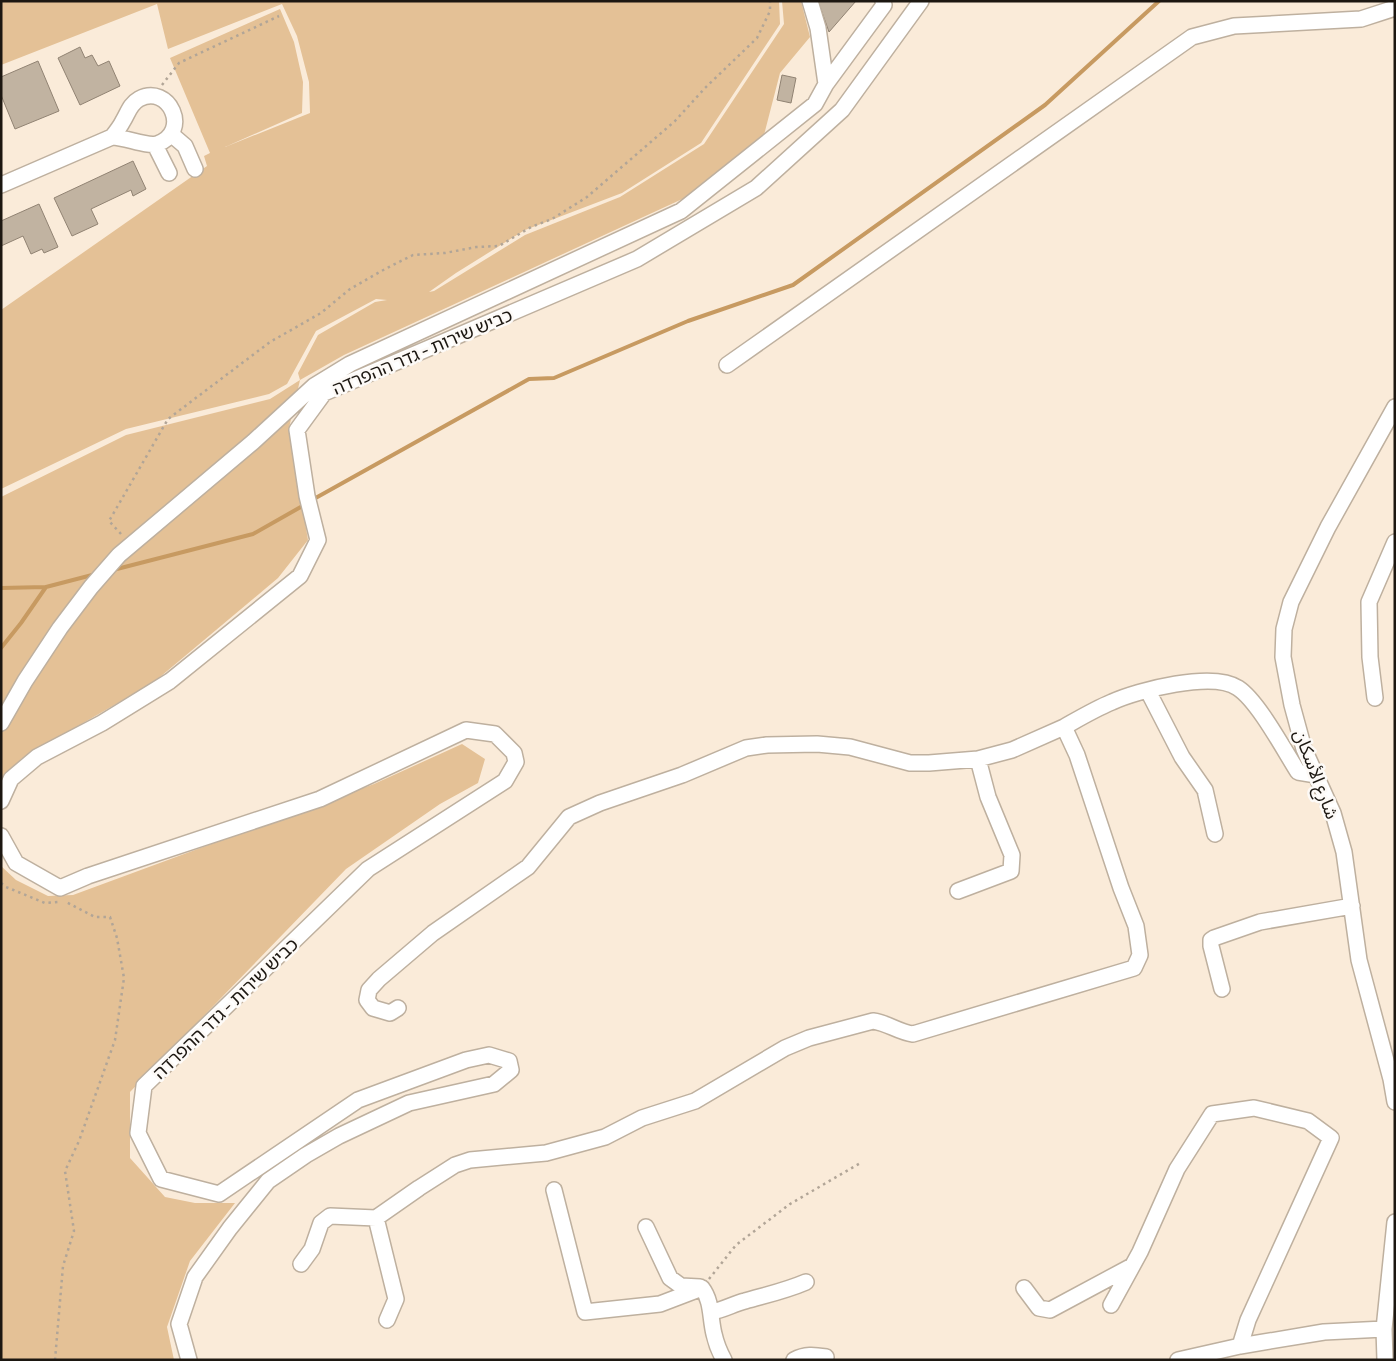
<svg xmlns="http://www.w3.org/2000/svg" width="1396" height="1361" viewBox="0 0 1396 1361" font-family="Commissioner,'Noto Sans Arabic','Noto Sans Hebrew',sans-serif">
<rect width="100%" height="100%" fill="#faebd9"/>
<path fill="#e4c196" d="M1,1H779L780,24L701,143L622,193L525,230L456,273L429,292L434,291L525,235L620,197L704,144L784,24L782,1H801L810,37L780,73L764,135L691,195L344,355L300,380L289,428L308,540L278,578L154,682L21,759L1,783V497L126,435L270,399L300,380L298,373L318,335L375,302L387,300L376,299L316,331L287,384L269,394L126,429L1,489V310L207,166L204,156L210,153L170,58L280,9L294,42L303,82L302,113L225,147L310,113L309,82L297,36L282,4L168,49L157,4L1,65Z
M462,744L485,759L478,783L440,804L346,869L130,1092V1158L165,1197L195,1203H235L190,1261L167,1327L174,1360H1V866L16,880L48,896L73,895L374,784Z"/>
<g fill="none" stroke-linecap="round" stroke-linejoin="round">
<path stroke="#c79a61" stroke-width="4" d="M312,500L529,379L554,378L688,321L793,285L1045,105L1159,1
M113,570L253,534L306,504
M1,588L46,587
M1,648L21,623L46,587L96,574"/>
</g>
<path fill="#c1b3a1" stroke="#918373" d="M818,1H856L829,32Z
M80,47L85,58L92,55L98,66L109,61L120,86L80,105L58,58Z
M38,61L59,111L15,129L1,95V77Z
M782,75L796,78L791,103L777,100Z
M133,161L146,189L133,196L131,190L91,209L98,224L72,236L54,198Z
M39,204L58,247L44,253L42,249L31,254L23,236L1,246V221Z"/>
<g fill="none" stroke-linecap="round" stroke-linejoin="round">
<g stroke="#beb09f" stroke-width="18">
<path id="minor" d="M810,1L818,28L826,84
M171,134L185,146L195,169
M155,145L169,173
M1,185L112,137C116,132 120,127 123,121C128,113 130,104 139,99C169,83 192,132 157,144C147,147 125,137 112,137
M727,365L1192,37L1234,26L1361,19L1395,8
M1395,407L1328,527L1291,602L1284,629L1283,657L1292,705L1304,749L1333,813L1344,852L1359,960L1391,1079L1395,1102
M1148,691L1182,757L1205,790L1215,834
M1375,698L1370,657L1369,602L1395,542
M1,723L25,681L60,628L91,587L119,555L253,442L314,386L350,364L681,211L815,104L826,84L884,5L883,1
M1,801L11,779L37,757L102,723L170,681L300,576L318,540L307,496L297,430L324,393L637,259L756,188L842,110L921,1
M1,836L16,863L60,888L88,876L320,799L466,730L495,734L514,753L516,762L505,781L368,869L144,1086L138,1133L161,1179L219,1194L358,1100L466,1060L489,1055L509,1061L511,1070L494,1084L409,1103L339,1136L306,1155L268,1181L230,1228L195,1277L179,1324L189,1360
M958,891L1011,871L1012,855L988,797L978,759
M1222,989L1211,946V940L1214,938L1260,922L1352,906
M398,1008L390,1013L373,1008L367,1000L369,990L379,979L433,933L528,867L569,817L600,803L682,775L746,748L767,745L817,744L850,747L910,763H929L978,759L1012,750L1064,727
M554,1190L585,1312L660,1304L702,1288
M376,1218L396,1299L387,1320
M646,1227L670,1278L681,1286L700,1287
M301,1264L312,1249L321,1223L330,1216L376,1218L419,1188L455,1165L470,1160L546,1153L605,1137L642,1118L695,1101L785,1048L809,1038L873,1021C888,1023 898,1032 913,1034L1134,968L1140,955L1136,926L1121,888L1077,755L1064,727C1080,718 1095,709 1112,702C1138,690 1213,671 1238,688C1258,701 1284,750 1298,772L1316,775
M702,1288C712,1301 710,1318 714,1334C716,1343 719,1351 724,1360
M1024,1288L1039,1308L1050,1310L1132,1266
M1111,1305L1140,1252L1177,1169L1212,1114L1254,1108L1308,1121L1331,1138L1248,1320L1240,1346L1324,1332L1384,1329
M711,1312C724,1310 733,1304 745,1301C766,1295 785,1291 806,1282
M794,1360C805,1354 814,1355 826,1357L825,1360
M1178,1360L1240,1346
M1385,1360L1384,1329L1395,1222"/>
</g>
<path stroke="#b1a597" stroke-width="2.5" stroke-dasharray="2.5 4" stroke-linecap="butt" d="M162,85L179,63L279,16
M121,534L109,521L168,419L270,342L321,313L350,289L385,269L413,255L445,253L476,247L499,246L531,227L552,219L587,197L675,121L705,88L757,38L770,11V1
M1,883L6,887L45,903L58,902
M709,1279L736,1245L790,1204L862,1162
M55,1360L63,1266L74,1231L65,1171L79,1141L115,1040L124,978L117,938L110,917H95L66,902"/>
<use href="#minor" stroke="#fff" stroke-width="15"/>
</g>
<g text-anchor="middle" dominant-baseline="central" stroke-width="5" stroke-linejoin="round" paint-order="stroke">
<g font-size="18" fill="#1c1711" stroke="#fdfaf7">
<text transform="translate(422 351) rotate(-23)">כביש שירות - גדר ההפרדה</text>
<text transform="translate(1317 774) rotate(69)">شارع الأسكان</text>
<text transform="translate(225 1008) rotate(-44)">כביש שירות - גדר ההפרדה</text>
</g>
</g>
<rect width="1396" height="1361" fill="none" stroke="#1c1711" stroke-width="5"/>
</svg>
